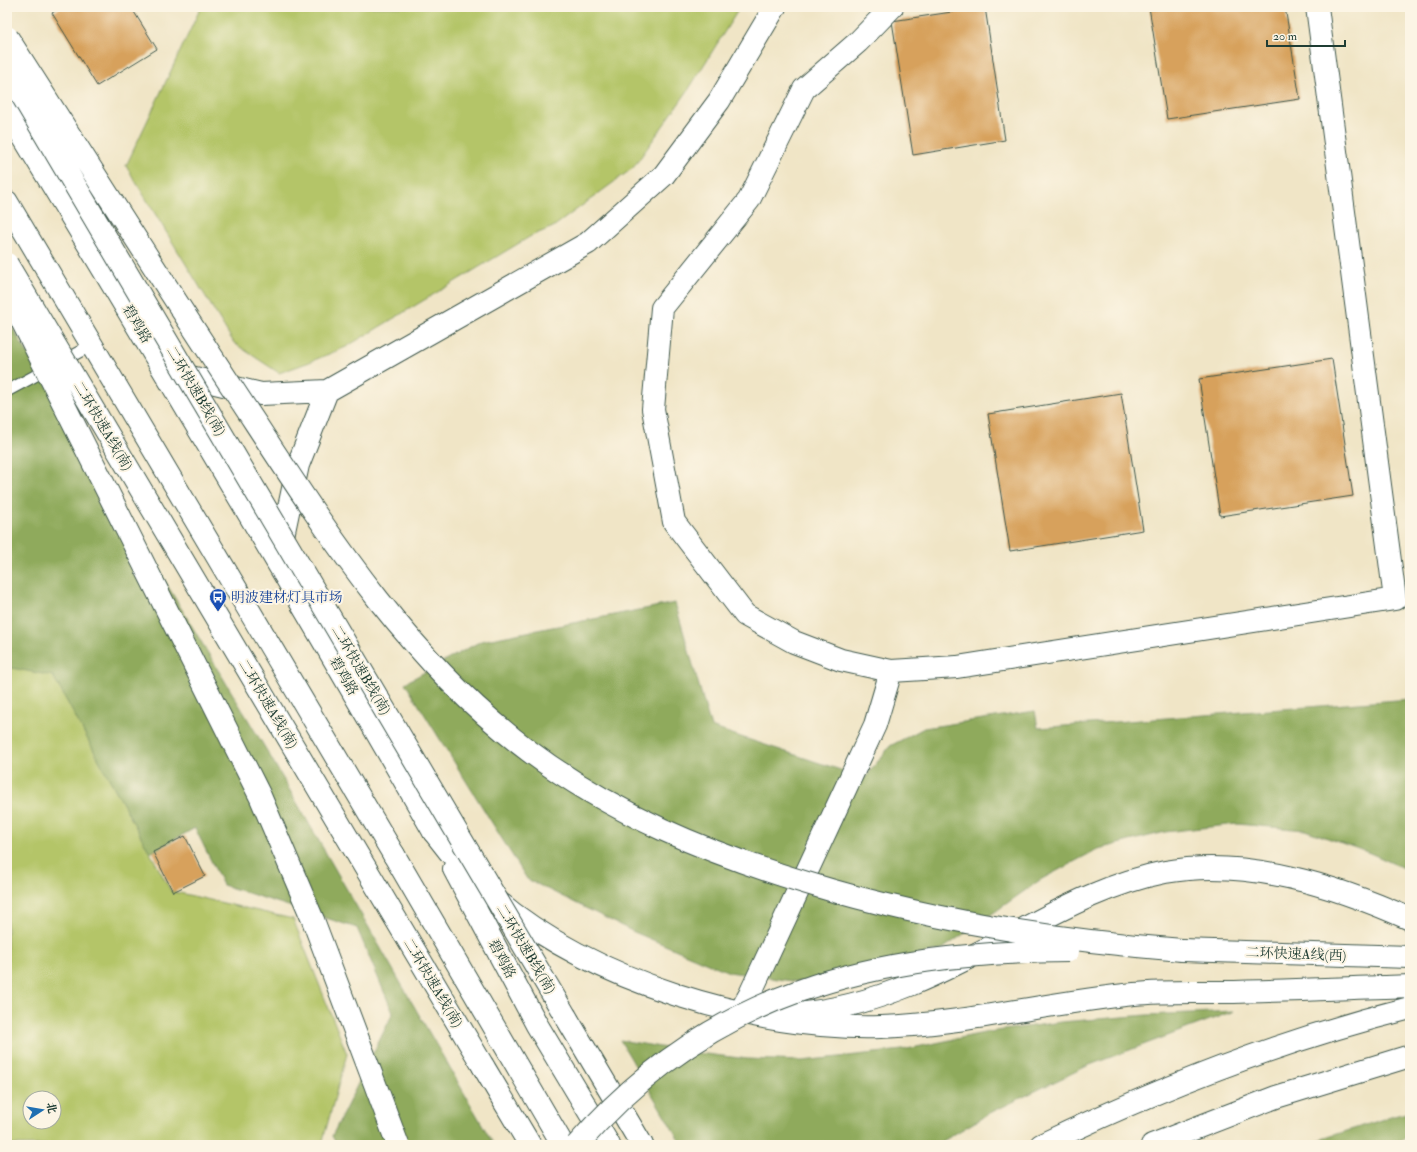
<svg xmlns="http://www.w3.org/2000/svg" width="1417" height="1152" viewBox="0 0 1417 1152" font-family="'IM FELL Double Pica','Noto Serif SC',serif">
<rect width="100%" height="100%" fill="#fcf5e5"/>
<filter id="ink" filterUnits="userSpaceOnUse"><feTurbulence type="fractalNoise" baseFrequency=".025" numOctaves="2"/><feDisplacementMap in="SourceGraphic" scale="8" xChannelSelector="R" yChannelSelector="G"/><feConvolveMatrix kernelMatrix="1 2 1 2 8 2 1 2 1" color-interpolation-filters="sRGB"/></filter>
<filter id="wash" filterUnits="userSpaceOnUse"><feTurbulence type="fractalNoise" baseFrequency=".012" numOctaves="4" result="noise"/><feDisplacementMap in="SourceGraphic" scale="16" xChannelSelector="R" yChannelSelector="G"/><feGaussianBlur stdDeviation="0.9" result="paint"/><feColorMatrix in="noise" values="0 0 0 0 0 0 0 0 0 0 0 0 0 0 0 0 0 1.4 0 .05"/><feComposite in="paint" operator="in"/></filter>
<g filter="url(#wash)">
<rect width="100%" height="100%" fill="#f0e5c6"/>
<path fill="#b4c568" stroke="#6a814e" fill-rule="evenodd" d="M201,7H740L687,92L633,168L553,227L531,236L346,347L307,363L279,373L234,343L126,166Z
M7,667L53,675L171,891L293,919L347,1054L323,1140L326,1145H7ZM30,1098H54V1122H30Z"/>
<path fill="#8faa5c" stroke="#577448" d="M7,319L270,756L494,1145H337L332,1136L393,1013L357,928L223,885L195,828L150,853L53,676L7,667Z
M675,603L711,727L865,778L890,746L924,728L1035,711L1038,728L1410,699V871L1370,853L1305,830L1237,824L1165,832L1098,849L1040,880L941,950L799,982L729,972L634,932L527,879L405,683L481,641Z
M1234,1011L1087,1066L990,1113L936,1145H682L620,1040L689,1052L748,1059L802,1061L902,1050L989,1032L1061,1022L1147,1015Z
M1410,1112V1135L1394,1145H1303L1394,1116Z"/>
<g id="blocks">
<path fill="#d7a15b" d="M61,7H131L157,49L97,86L52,13Z
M985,7L1005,140L913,155L892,21Z
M1149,7H1285L1300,99L1167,119Z
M1332,359L1353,496L1220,516L1199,379Z
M1121,393L1143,530L1010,551L988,414Z
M185,836L205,876L173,892L153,852Z"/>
</g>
</g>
<g filter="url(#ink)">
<use href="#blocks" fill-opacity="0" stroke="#3e564a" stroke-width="1"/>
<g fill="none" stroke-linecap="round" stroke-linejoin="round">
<g stroke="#3e564a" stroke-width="13">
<path id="lane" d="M7,391L92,345"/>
</g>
<g stroke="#3e564a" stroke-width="24">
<path id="street" d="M892,7L858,42L804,89L749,200L662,308L653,409L674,522L745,615L794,642L841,660L891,671L957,667L1395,599L1317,7
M740,1012L750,994L875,725L891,671"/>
</g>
<g stroke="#3e564a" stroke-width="24">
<path id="secondary" d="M174,373L261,394L327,391L588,243L664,175L719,101L775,7
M280,550L298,465L327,391"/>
</g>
<g stroke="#3e564a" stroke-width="24">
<path id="primary" d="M434,832C452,856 471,878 494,898C588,980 757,1031 881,1027C967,1024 1050,1002 1134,994C1164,991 1193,992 1223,992C1285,991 1348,988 1410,986
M394,855L563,1145
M454,869L537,1025L609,1145
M794,1014C876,1008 949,969 1020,931C1066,906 1114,882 1165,872C1247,857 1336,886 1410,919
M1041,1145C1159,1088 1282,1040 1410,1008
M1152,1145L1276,1097L1410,1056"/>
</g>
<g stroke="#3e564a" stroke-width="24">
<path id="highway" d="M7,110C152,349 295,590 434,832
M7,202L394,855
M1182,950L1410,957
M566,1017L642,1145
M483,1066L530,1145"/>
</g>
<use href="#lane" stroke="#fff" stroke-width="11"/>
<use href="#street" stroke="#fff" stroke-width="22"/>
<use href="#secondary" stroke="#fff" stroke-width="22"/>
<use href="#primary" stroke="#fff" stroke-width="22"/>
<use href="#highway" stroke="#fff" stroke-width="22"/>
<g stroke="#3e564a" stroke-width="24" stroke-linecap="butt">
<path id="highway-bridge" d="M7,37C84,157 160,278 239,398C323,526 404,657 529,751C613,814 708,853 807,883C930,921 1054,940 1182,950
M7,70L566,1017
M7,264L483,1066
M7,291L260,796L313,920L398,1145
M577,1145C710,991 872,953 1068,951"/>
</g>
<use href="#highway-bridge" stroke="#fff" stroke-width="22"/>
</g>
</g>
<defs>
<g id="bus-pin" transform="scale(0.9)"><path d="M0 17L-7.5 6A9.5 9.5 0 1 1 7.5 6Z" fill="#1a4fb4" stroke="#fcf5e5"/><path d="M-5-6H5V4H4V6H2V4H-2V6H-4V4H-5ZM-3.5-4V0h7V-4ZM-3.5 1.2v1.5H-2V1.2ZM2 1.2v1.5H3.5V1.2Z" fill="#fff"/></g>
</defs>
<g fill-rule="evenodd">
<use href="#bus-pin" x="218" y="597"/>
</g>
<g text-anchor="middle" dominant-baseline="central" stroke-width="4" stroke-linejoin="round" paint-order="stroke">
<g font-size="14" fill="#1f3d34" stroke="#fcf5e5">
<text transform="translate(137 324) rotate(59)">碧鸡路</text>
<text transform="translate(196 391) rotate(59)">二环快速B线(南)</text>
<text transform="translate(103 426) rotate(59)">二环快速A线(南)</text>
<text transform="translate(361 670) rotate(59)">二环快速B线(南)</text>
<text transform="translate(344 676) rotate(60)">碧鸡路</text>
<text transform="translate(268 704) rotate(59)">二环快速A线(南)</text>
<text transform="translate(526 949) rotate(59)">二环快速B线(南)</text>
<text transform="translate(1296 954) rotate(2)">二环快速A线(西)</text>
<text transform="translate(502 959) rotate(62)">碧鸡路</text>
<text transform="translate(433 983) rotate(59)">二环快速A线(南)</text>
</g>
<g font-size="14" fill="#164399" stroke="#fcf5e5" text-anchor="start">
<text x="231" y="597">明波建材灯具市场</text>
</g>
</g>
<rect width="1417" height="1152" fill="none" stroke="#fcf5e5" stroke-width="24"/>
<g transform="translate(42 1110) rotate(78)"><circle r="19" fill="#fcf5e5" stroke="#a4ab9e"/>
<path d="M0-3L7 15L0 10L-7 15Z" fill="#1f6fb2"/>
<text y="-6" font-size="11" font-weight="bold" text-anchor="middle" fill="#1f3d34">北</text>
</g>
<path d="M1267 40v6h78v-6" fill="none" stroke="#1f3d34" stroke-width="2"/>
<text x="1273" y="40" font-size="12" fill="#1f3d34" stroke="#fcf5e5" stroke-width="3" paint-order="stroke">20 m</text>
</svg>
